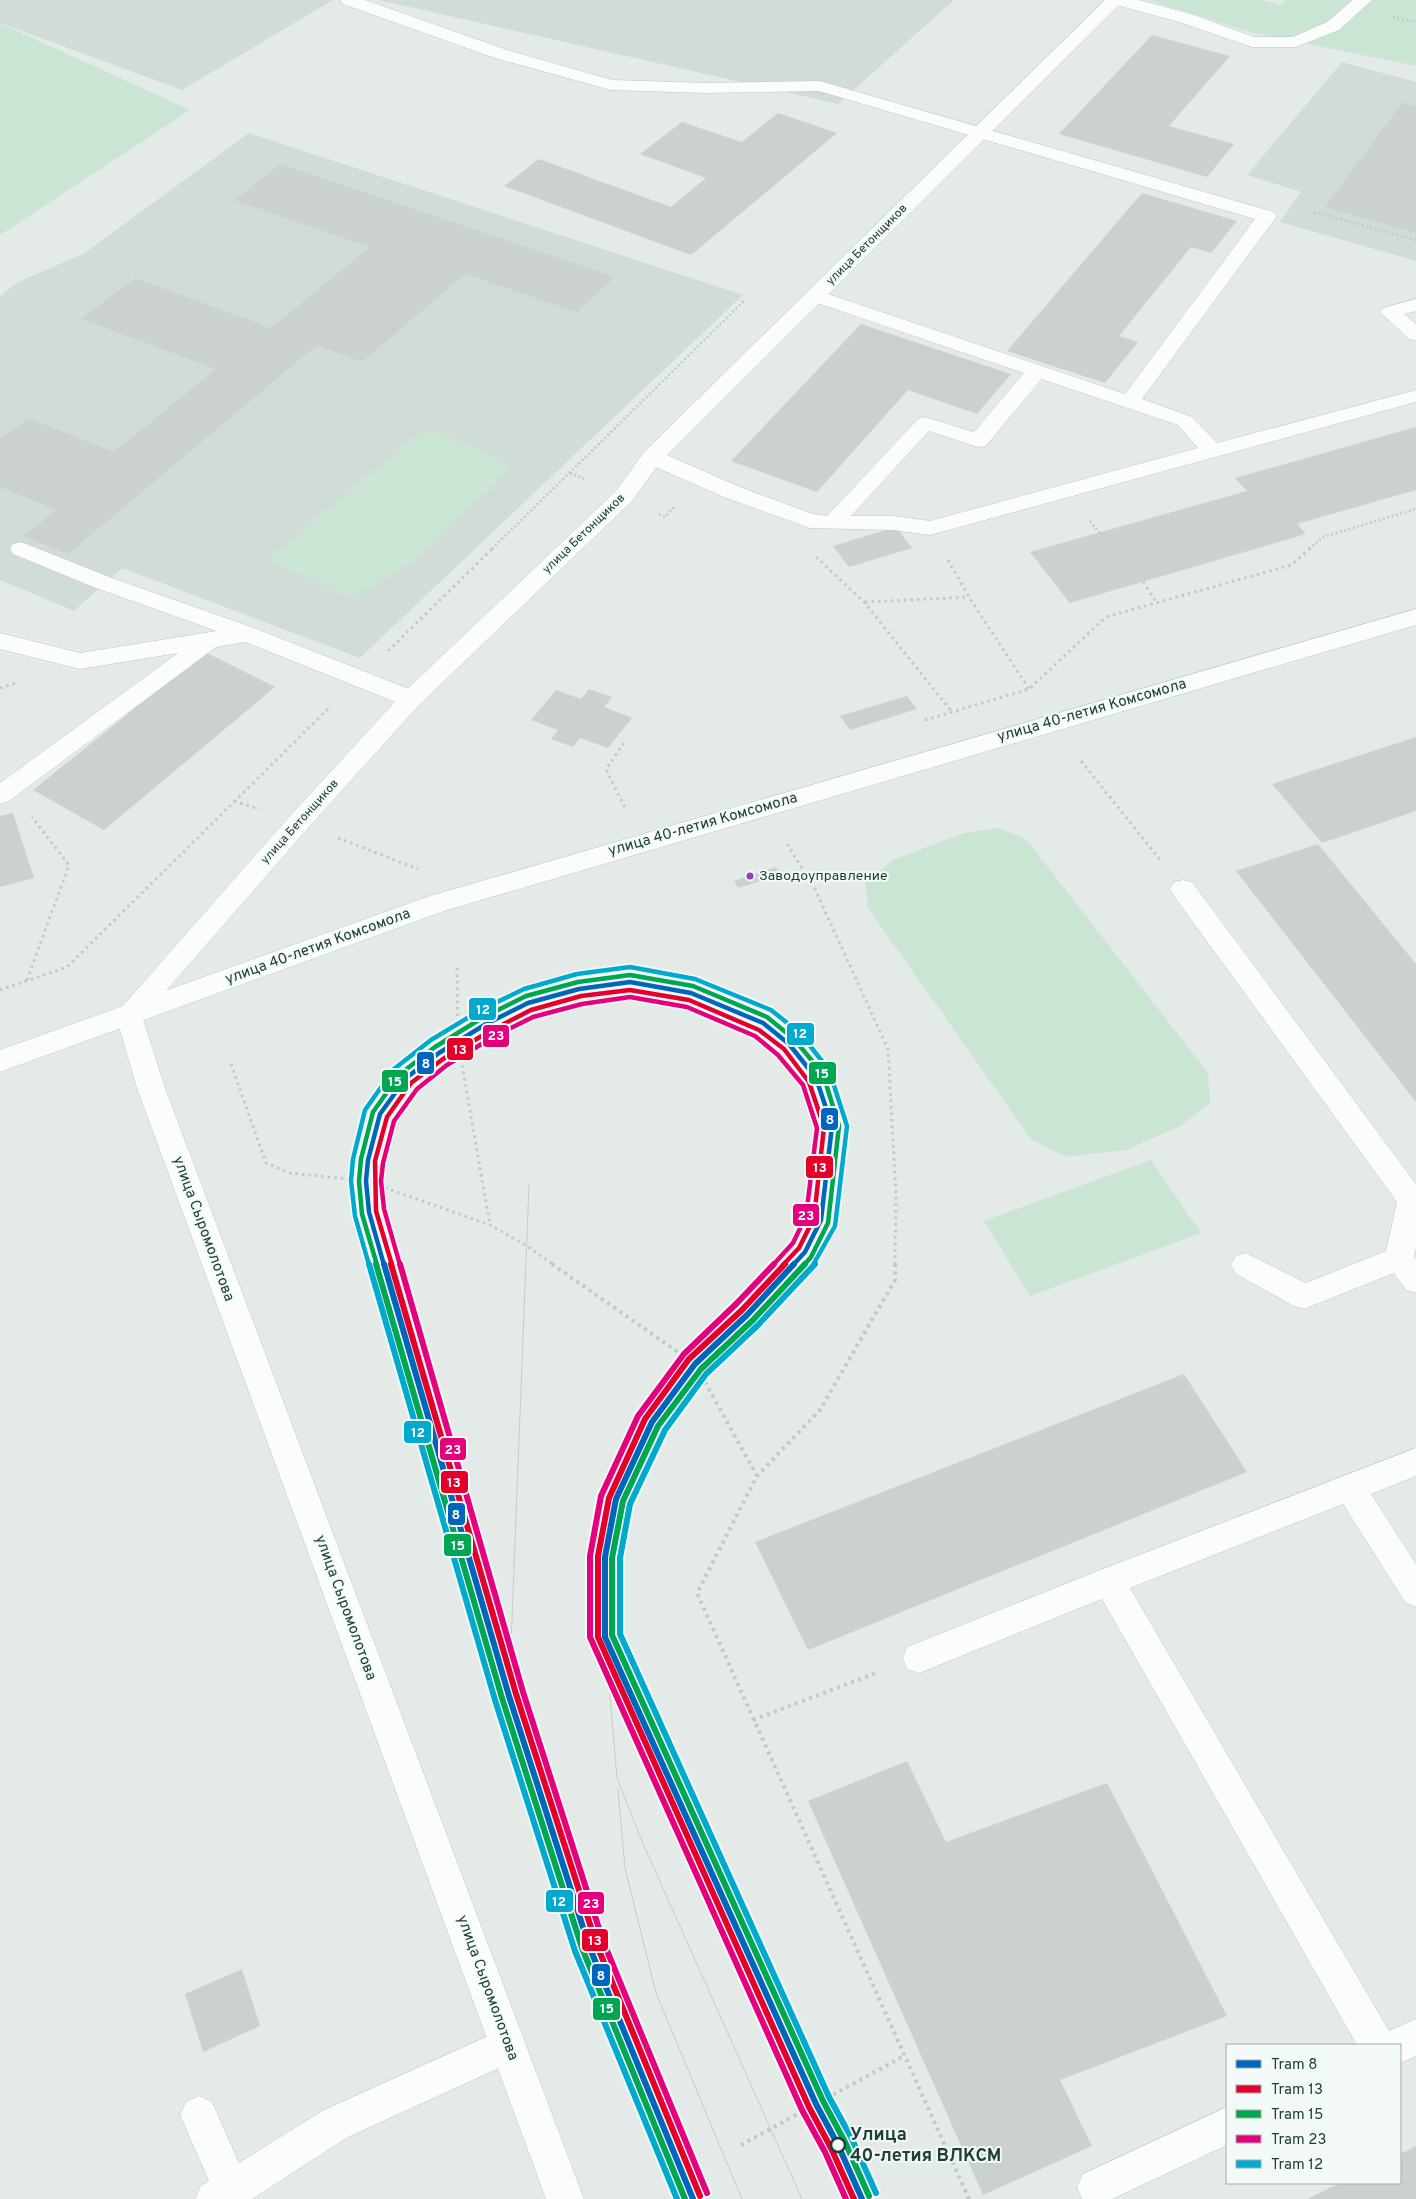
<svg xmlns="http://www.w3.org/2000/svg" width="1416" height="2199" viewBox="0 0 1416 2199" font-family="Overpass,sans-serif">
<rect width="100%" height="100%" fill="#e4eae8"/>
<path fill="#d1dcd8" d="M0,0H333L182,90L0,23Z
M379,0H954L838,104Z
M1342,62L1416,82V261L1280,222L1301,192L1247,175Z
M249,133L743,295L360,658L122,568L74,611L0,580V296L18,282L83,254Z"/>
<path fill="#cbe5d5" d="M1148,0H1262L1281,5L1285,0H1414L1416,1V66L1254,33Z
M0,23L190,110L0,235Z
M435,431L500,459L509,468L495,485L408,565L358,594L345,595L271,562L272,555L412,439L419,434Z
M999,828L1026,839L1208,1073L1210,1103L1180,1126L1126,1150L1065,1157L1031,1139L868,908L865,882L893,860L964,833Z
M1151,1160L1201,1233L1030,1296L984,1221Z"/>
<path fill="#cad1cf" d="M1152,35L1230,56L1169,126L1234,144L1207,177L1059,134Z
M1402,103L1416,107V233L1325,207Z
M778,113L837,133L691,255L504,186L539,159L671,207L706,178L640,154L682,122L742,142Z
M281,164L615,277L577,312L465,274L362,362L317,345L68,554L24,536L56,510L0,487V440L28,418L114,452L216,369L81,319L135,278L271,328L370,247L234,200Z
M1142,193L1237,221L1211,253L1191,247L1119,336L1138,342L1105,383L1007,351Z
M861,324L1011,374L977,414L908,390L817,492L731,461Z
M1416,427V490L1297,524L1306,534L1070,603L1030,552L1247,491L1235,478Z
M896,527L912,548L849,567L833,546Z
M205,652L275,687L104,830L33,790Z
M589,689L612,697L604,707L632,718L608,748L580,738L573,747L551,739L558,730L531,720L556,690L581,699Z
M907,696L917,709L850,730L840,716Z
M1416,737V811L1322,843L1272,784Z
M13,813L34,878L0,887V816Z
M1318,844L1416,964V1102L1236,871Z
M776,867L780,875L738,888L734,881Z
M1184,1374L1247,1472L808,1650L755,1542Z
M907,1761L946,1842L1107,1783L1227,2016L1060,2080L1092,2146L983,2195L808,1801Z
M242,1969L260,2026L203,2052L185,1994Z
M1416,2146V2199H1307L1340,2183H1400V2154Z"/>
<g fill="none" stroke-linecap="round" stroke-linejoin="round">
<g stroke="#c1c7c5" stroke-width="1">
<path id="service" d="M340,0H365L507,50L612,80L706,83L820,81L1274,212L1277,216L1274,220L1142,399L1192,417L1217,443L1416,390V402L930,535L894,530L810,528L724,497L644,462L641,457L644,452L652,450L660,452L740,487L813,514L827,516L918,419L925,417L974,432L1024,373L808,300L805,296L808,292L815,290L822,292L1125,394L1255,219L819,91L706,93L611,90L495,58L343,4ZM1041,379L1178,425L1198,448L930,521L894,516H851L929,431L978,447L986,446Z
M1110,0H1138L1191,14L1254,37H1293L1327,22L1353,0H1372L1339,30L1296,47H1252L1179,22L1113,4Z
M1416,299V311L1404,314L1416,324V341L1409,339L1380,312L1383,308Z
M21,542L112,578L254,628L419,693L423,699L419,705L411,707L403,705L245,642L216,647L9,801L0,804V783L178,653L80,669L0,649V633L80,653L217,631L96,588L13,554L10,549L13,544Z
M1183,880L1192,882L1416,1184V1247L1414,1256L1416,1259V1293L1406,1290L1394,1273L1304,1309L1294,1306L1236,1274L1231,1265L1236,1256L1246,1253L1306,1283L1386,1251L1397,1202L1174,896L1170,889L1174,882Z
M1416,1448V1476L1371,1494L1416,1564V1607L1405,1602L1343,1504L1130,1588L1389,2031L1416,2019V2056L1400,2063V2045H1357L1102,1599L919,1673L907,1669L903,1658L907,1647L1098,1571Z
M508,2027L521,2032L526,2045L521,2058L348,2137L252,2199H195L201,2186L209,2181L180,2115L186,2102L199,2096L212,2102L239,2163L322,2111Z
M1227,2107V2145L1112,2199H1082L1077,2187L1083,2174Z"/>
</g>
<g stroke="#c1c7c5" stroke-width="1">
<path id="minor" d="M1105,0H1124L660,462L632,501L419,705L308,828L138,1023L129,1026L120,1023L116,1016L120,1009L290,816L403,693L616,491L644,452Z"/>
</g>
<g stroke="#c1c7c5" stroke-width="1">
<path id="tertiary" d="M129,1006L138,1009L142,1016L165,1088L584,2199H546L137,1088L116,1016L120,1009Z"/>
</g>
<g stroke="#bfc8c5" stroke-width="1">
<path id="secondary" d="M1416,609V625L444,911L0,1072V1050L427,897Z"/>
</g>
<path stroke="#c0cac8" stroke-width="2.5" stroke-dasharray="2 2.5" stroke-linecap="butt" d="M1393,17L1416,22
M1314,212L1416,240
M570,473L587,480
M659,514L665,517L674,507
M1090,521L1100,533
M492,549L744,301
M1309,549L1323,537L1416,509"/>
<path stroke="#c0cac8" stroke-width="3" stroke-dasharray="2.5 4" stroke-linecap="butt" d="M816,557L864,602L952,712
M948,560L969,597L1029,689
M1143,582L1157,603
M865,602L969,597
M388,651L493,548
M0,688L16,683
M925,720L1029,689L1106,617L1291,565L1311,548
M624,743L606,769L625,808
M1081,761L1161,861
M234,801L259,809
M338,838L418,869
M787,844L815,889L888,1049L896,1195L895,1265
M457,968L458,1042L490,1225
M27,980L69,865L32,817
M0,990L67,967L331,706
M231,1064L266,1163L290,1173L366,1181L490,1225L527,1246L554,1265"/>
<path stroke="#c0cac8" stroke-width="4" stroke-dasharray="3 4.5" stroke-linecap="butt" d="M552,1264L695,1364L757,1476
M895,1264V1280L820,1410L757,1476L697,1593L969,2199
M753,1720L879,1672
M741,2145L904,2056"/>
<use href="#service" fill="#fbfcfc" fill-rule="evenodd"/>
<use href="#minor" fill="#fbfcfc" fill-rule="evenodd"/>
<use href="#tertiary" fill="#fbfcfc" fill-rule="evenodd"/>
<use href="#secondary" fill="#fbfcfc" fill-rule="evenodd"/>
<path stroke="#c7cbca" stroke-width="1" d="M605,1637L617,1778L641,1839L802,2199
M509,1696L529,1185
M618,1790L625,1868L656,1993L742,2199"/>
<g stroke="#f2f9f6" stroke-width="8">
<path id="tram-1-far1" d="M384,1265L369,1212L366,1181L368,1160L380,1114L406,1078L439,1053L486,1024L528,1003L579,989L630,982L691,993L763,1023L789,1044L816,1078L832,1126L821,1220L805,1252L793,1265"/>
</g>
<g stroke="#f2f9f6" stroke-width="10">
<path id="tram-1" d="M384,1264L509,1696L589,1946L693,2199
M794,1264L747,1315L695,1364L652,1422L616,1499L605,1557V1637L816,2104L838,2145L862,2199"/>
</g>
<g stroke="#f2f9f6" stroke-width="8">
<path id="tram-2-far1" d="M392,1265L376,1211L375,1161L387,1117L411,1083L443,1059L490,1031L531,1010L581,996L630,990L689,1000L759,1030L784,1049L809,1082L824,1127L814,1218L799,1248L783,1265"/>
</g>
<g stroke="#f2f9f6" stroke-width="10">
<path id="tram-2" d="M391,1264L516,1694L596,1943L700,2196
M785,1264L742,1310L689,1359L645,1419L609,1498L598,1556V1637L809,2107L831,2148L854,2199"/>
</g>
<g stroke="#f2f9f6" stroke-width="8">
<path id="tram-3-far1" d="M377,1265L362,1214L359,1181L361,1159L373,1112L400,1074L435,1047L482,1018L526,996L578,982L630,975L693,986L767,1017L794,1039L823,1074L839,1126L828,1223L811,1257L804,1265"/>
</g>
<g stroke="#f2f9f6" stroke-width="10">
<path id="tram-3" d="M376,1264L502,1698L582,1948L685,2199
M805,1264L753,1320L701,1369L658,1426L623,1501L612,1558V1635L823,2101L845,2142L869,2196"/>
</g>
<g stroke="#f2f9f6" stroke-width="8">
<path id="tram-4-far1" d="M400,1265L384,1209L381,1181L383,1163L394,1121L417,1089L447,1065L493,1037L533,1017L582,1004L630,997L687,1007L755,1036L778,1055L803,1085L817,1128L806,1216L793,1243L773,1265"/>
</g>
<g stroke="#f2f9f6" stroke-width="10">
<path id="tram-4" d="M400,1264L523,1692L603,1941L707,2193
M774,1264L736,1304L684,1354L638,1416L601,1496L590,1556V1637L802,2110L825,2152L846,2199"/>
</g>
<g stroke="#f2f9f6" stroke-width="8">
<path id="tram-5-far1" d="M369,1265L355,1216L351,1181L353,1159L365,1110L394,1069L431,1040L479,1011L524,989L577,974L630,967L695,979L771,1010L800,1033L829,1070L847,1126L835,1226L813,1265"/>
</g>
<g stroke="#f2f9f6" stroke-width="10">
<path id="tram-5" d="M369,1264L495,1700L575,1951L677,2199
M815,1264L758,1325L706,1374L665,1430L630,1504L620,1558V1634L829,2097L852,2139L876,2193"/>
</g>
<use href="#tram-1-far1" stroke="#0065bd" stroke-width="4.5"/>
<use href="#tram-1" stroke="#0065bd" stroke-width="6"/>
<use href="#tram-2-far1" stroke="#e4002b" stroke-width="4.5"/>
<use href="#tram-2" stroke="#e4002b" stroke-width="6"/>
<use href="#tram-3-far1" stroke="#00a651" stroke-width="4.5"/>
<use href="#tram-3" stroke="#00a651" stroke-width="6"/>
<use href="#tram-4-far1" stroke="#e5007d" stroke-width="4.5"/>
<use href="#tram-4" stroke="#e5007d" stroke-width="6"/>
<use href="#tram-5-far1" stroke="#00a9ce" stroke-width="4.5"/>
<use href="#tram-5" stroke="#00a9ce" stroke-width="6"/>
</g>
<circle fill="#8e44ad" stroke="#f2f9f6" stroke-width="2" cx="750" cy="876" r="4.5"/>
<circle fill="#f2f9f6" stroke="#1f403a" stroke-width="2.5" cx="838" cy="2145" r="7"/>
<g text-anchor="middle" dominant-baseline="central" stroke-width="4" stroke-linejoin="round" paint-order="stroke">
<g font-size="12" fill="#1f403a" stroke="#f2f9f6">
<text transform="translate(867 245) rotate(-45)">улица Бетонщиков</text>
<text transform="translate(584 534) rotate(-44)">улица Бетонщиков</text>
<text transform="translate(300 822) rotate(-48)">улица Бетонщиков</text>
</g>
<g font-size="14" fill="#1f403a" stroke="#f2f9f6" text-anchor="start">
<text x="759" y="876">Заводоуправление</text>
</g>
<g font-size="15" fill="#1f403a" stroke="#f2f9f6">
<text transform="translate(1092 711) rotate(-16)">улица 40-летия Комсомола</text>
<text transform="translate(703 825) rotate(-16)">улица 40-летия Комсомола</text>
<text transform="translate(318 947) rotate(-20)">улица 40-летия Комсомола</text>
<text transform="translate(203 1229) rotate(70)">улица Сыромолотова</text>
<text transform="translate(345 1608) rotate(70)">улица Сыромолотова</text>
<text transform="translate(487 1988) rotate(70)">улица Сыромолотова</text>
</g>
<g font-size="18" font-weight="bold" fill="#1f403a" stroke="#f2f9f6" text-anchor="start">
<text x="850" y="2135">Улица<tspan x="850" dy="21">40-летия ВЛКСМ</tspan></text>
</g>
</g>
<g stroke="#f2f9f6" stroke-width="2">
<rect x="468" y="997" width="29" height="24" rx="5" fill="#00a9ce"/>
<rect x="786" y="1022" width="29" height="24" rx="5" fill="#00a9ce"/>
<rect x="482" y="1024" width="28" height="24" rx="5" fill="#e5007d"/>
<rect x="446" y="1037" width="28" height="24" rx="5" fill="#e4002b"/>
<rect x="416" y="1051" width="19" height="24" rx="5" fill="#0065bd"/>
<rect x="808" y="1061" width="29" height="24" rx="5" fill="#00a651"/>
<rect x="381" y="1069" width="28" height="24" rx="5" fill="#00a651"/>
<rect x="820" y="1107" width="19" height="24" rx="5" fill="#0065bd"/>
<rect x="805" y="1155" width="29" height="24" rx="5" fill="#e4002b"/>
<rect x="792" y="1203" width="28" height="24" rx="5" fill="#e5007d"/>
<rect x="403" y="1420" width="29" height="24" rx="5" fill="#00a9ce"/>
<rect x="439" y="1437" width="28" height="24" rx="5" fill="#e5007d"/>
<rect x="440" y="1470" width="29" height="24" rx="5" fill="#e4002b"/>
<rect x="447" y="1502" width="19" height="24" rx="5" fill="#0065bd"/>
<rect x="443" y="1533" width="29" height="24" rx="5" fill="#00a651"/>
<rect x="545" y="1889" width="29" height="24" rx="5" fill="#00a9ce"/>
<rect x="577" y="1891" width="28" height="24" rx="5" fill="#e5007d"/>
<rect x="581" y="1928" width="28" height="24" rx="5" fill="#e4002b"/>
<rect x="591" y="1963" width="20" height="24" rx="5" fill="#0065bd"/>
<rect x="592" y="1997" width="29" height="24" rx="5" fill="#00a651"/>
</g>
<g font-size="14" text-anchor="middle" font-weight="bold" fill="#fff">
<text x="483" y="1014">12</text>
<text x="800" y="1038">12</text>
<text x="496" y="1040">23</text>
<text x="460" y="1054">13</text>
<text x="426" y="1068">8</text>
<text x="822" y="1078">15</text>
<text x="395" y="1086">15</text>
<text x="830" y="1124">8</text>
<text x="820" y="1172">13</text>
<text x="806" y="1220">23</text>
<text x="418" y="1437">12</text>
<text x="453" y="1454">23</text>
<text x="454" y="1487">13</text>
<text x="456" y="1519">8</text>
<text x="458" y="1550">15</text>
<text x="559" y="1906">12</text>
<text x="591" y="1908">23</text>
<text x="595" y="1945">13</text>
<text x="601" y="1980">8</text>
<text x="607" y="2013">15</text>
</g>
<rect x="1226" y="2044" width="175" height="140" fill="#f2f9f6" stroke="#9eafab"/>
<rect x="1236" y="2060" width="25" height="8" fill="#0065bd" stroke="#9eafab"/>
<text x="1271" y="2069" font-size="15" fill="#1f403a">Tram 8</text>
<rect x="1236" y="2085" width="25" height="8" fill="#e4002b" stroke="#9eafab"/>
<text x="1271" y="2094" font-size="15" fill="#1f403a">Tram 13</text>
<rect x="1236" y="2110" width="25" height="8" fill="#00a651" stroke="#9eafab"/>
<text x="1271" y="2119" font-size="15" fill="#1f403a">Tram 15</text>
<rect x="1236" y="2135" width="25" height="8" fill="#e5007d" stroke="#9eafab"/>
<text x="1271" y="2144" font-size="15" fill="#1f403a">Tram 23</text>
<rect x="1236" y="2160" width="25" height="8" fill="#00a9ce" stroke="#9eafab"/>
<text x="1271" y="2169" font-size="15" fill="#1f403a">Tram 12</text>
</svg>
